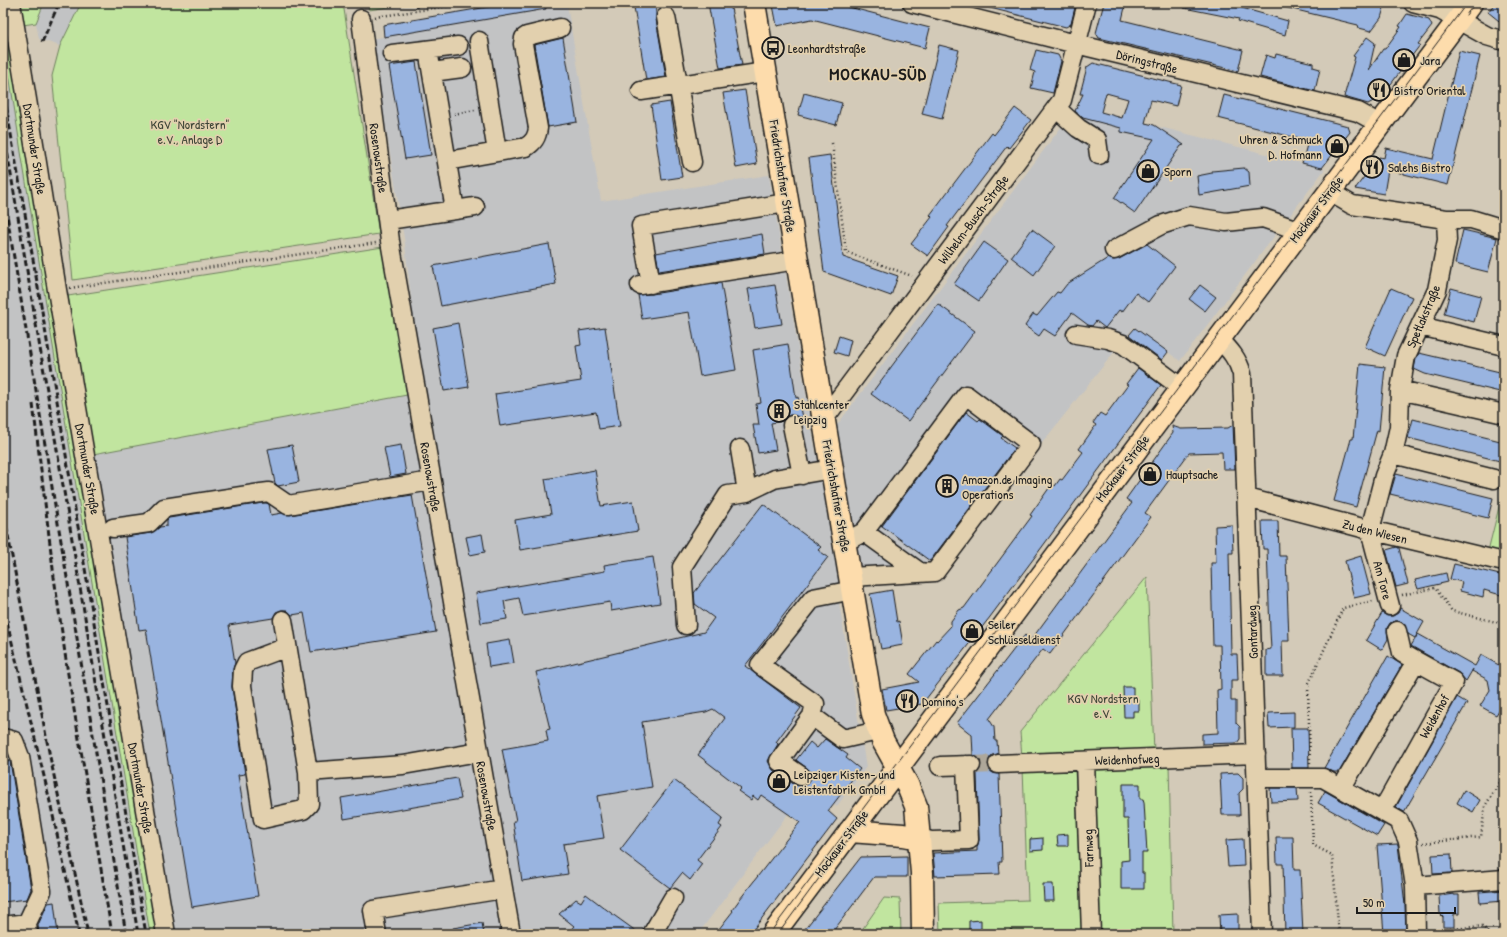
<svg xmlns="http://www.w3.org/2000/svg" width="1507" height="937" viewBox="0 0 1507 937" font-family="'Patrick Hand',sans-serif">
<rect width="100%" height="100%" fill="#d3cab8"/>
<filter id="ink" filterUnits="userSpaceOnUse"><feTurbulence type="fractalNoise" baseFrequency=".025" numOctaves="2"/><feDisplacementMap in="SourceGraphic" scale="8" xChannelSelector="R" yChannelSelector="G"/><feConvolveMatrix kernelMatrix="1 2 1 2 8 2 1 2 1" color-interpolation-filters="sRGB"/></filter>
<g filter="url(#ink)">
<path fill="#c2c3c4" d="M3,3L159,934H3Z
M44,3H81L60,46L39,39L36,23Z
M567,5L601,201L769,175L816,453L1077,106L1325,169L1180,361L1134,327L935,578L837,590L866,767L837,806L809,786L698,934H174L93,454L425,392L413,318L405,244L371,39Z"/>
<path fill="#c1e59f" stroke="#6e805e" d="M3,3L159,934H150L21,152L3,34Z
M19,3H44L36,23L23,25Z
M81,3H343L379,234L73,280L52,76L60,46Z
M368,3H415L369,10Z
M383,247L407,395L93,454L68,296Z
M1504,487V554L1490,551L1489,547Z
M1147,577L1154,753L1022,757L1020,732Z
M1169,764L1173,934H1098L1091,766Z
M1075,767L1082,934H940L939,903L1028,900L1023,769Z
M884,898L900,899L901,934H859Z"/>
<path fill="#99b4e0" stroke="#1c1c1c" fill-rule="evenodd" d="M511,3H545L546,9L384,37L383,25Z
M655,3L656,13V19L666,77L646,80L634,7Z
M708,3H730L742,65L720,68Z
M784,3H833L930,28L925,48L812,19L777,26L773,5Z
M987,3H1076L1071,24L1066,27L986,7Z
M1104,3H1126L1122,20L1243,50L1238,71L1099,38L1096,33Z
M1185,3H1218L1242,8L1288,21L1285,35L1238,21L1239,19L1184,8Z
M1285,3H1364L1384,8L1381,18L1371,31L1359,28L1358,25L1284,7Z
M1495,3H1504V25L1488,12Z
M1407,14L1429,20L1432,26L1418,44L1420,45L1391,84L1375,100L1368,104L1344,97L1355,57L1353,56L1367,37L1375,43L1369,70L1383,49H1385L1401,27L1399,26Z
M563,38L577,122L548,127L534,45Z
M939,45L959,50L942,119L922,114Z
M1036,50L1058,55L1061,61L1053,93L1031,88L1035,72L1030,70Z
M1459,51L1480,56L1448,185L1388,170L1384,194L1355,189L1379,157L1384,158L1386,148L1433,159Z
M1276,54L1313,63V67L1320,69L1315,91L1260,77L1266,55L1275,58Z
M416,62L431,155L405,159L389,66Z
M1093,63L1181,85L1176,106L1151,100L1145,123L1154,125L1184,145L1181,146L1135,213L1114,198L1154,139L1121,132V128L1083,118L1075,111L1083,94H1080L1087,67ZM1106,93L1128,99L1122,118L1101,112Z
M745,90L757,164L736,168L723,93Z
M804,93L842,103L836,125L798,115Z
M1224,95L1348,126L1350,132L1322,168L1302,163L1308,141L1218,118Z
M670,102L682,177L662,180L651,105Z
M1015,108L1031,120L1009,148L1007,146L947,226L949,227L928,256L911,244L932,217L930,215L992,133L994,135Z
M830,155L843,257L898,276L891,296L824,272L809,158Z
M1244,168L1249,172L1250,186L1199,195L1197,176L1212,173V171Z
M1032,229L1055,246L1034,275L1011,257Z
M1463,230L1497,238L1488,272L1455,264Z
M762,234L765,254L659,271L656,253Z
M984,242L1008,259L979,301L954,284Z
M549,244L556,284L441,306L433,266Z
M1147,244L1175,266L1148,302L1136,293L1122,312L1119,310L1105,328L1096,321L1092,326L1088,325L1072,313L1055,336L1044,329L1039,336L1025,326L1033,314L1037,316L1057,292L1060,293L1067,284L1108,258L1113,260L1119,259Z
M721,283L736,370L700,376L689,312L642,319L638,295L652,294Z
M775,285L782,324L755,328L748,289Z
M1200,285L1216,297L1205,311L1189,299Z
M1391,288L1412,297L1385,356L1365,347Z
M1451,288L1481,296L1474,322L1444,314Z
M938,304L975,331L908,421L871,394Z
M458,323L469,387L444,391L433,328Z
M605,327L620,426L599,429L596,412L500,426L495,394L581,381L576,346L581,345L579,331Z
M1135,328L1168,352L1162,360L1129,335Z
M839,336L851,340L847,356L834,352Z
M788,344L796,398L798,397L802,418L790,415L785,417L783,421L771,423L776,450L758,453L753,425H759L756,404L761,403L753,350Z
M1419,353L1504,373V393L1425,374L1414,369L1416,359Z
M1360,364L1385,367L1379,431L1377,430L1356,507L1334,501L1351,439H1353Z
M1138,368L1161,385L1034,558L990,617L922,704L886,710L882,689L919,682L909,674L936,640L937,641L951,626V621L959,610L964,608L1032,516L1030,515L1052,484L1055,486L1060,479L1062,480L1083,452L1079,449L1096,425L1093,423L1100,413L1105,416L1128,385L1126,384Z
M966,412L978,421L980,419L1003,436L1001,438L1015,448L930,561L882,526Z
M1413,419L1504,442L1500,461L1408,438Z
M1233,425L1235,469H1223L1222,452L1189,453L1145,513L1151,517L1050,654L1043,649L989,719L994,727L995,741H997L998,754L992,755L989,759L988,764L989,770L993,773L999,774L1002,862H999L1000,874L935,876L933,853L977,851V847L979,840L977,774L980,770L981,764L980,759L973,755L972,735L957,723L1025,635L1031,640L1132,503L1126,499L1173,433L1172,426L1181,429L1228,428Z
M292,445L299,482L278,486L275,483L268,449Z
M401,445L406,474L390,477L384,448Z
M595,470L601,506L633,501L638,531L520,550L515,520L551,514L545,479Z
M1396,474L1493,498L1488,518L1390,494Z
M412,495L436,632L311,652L304,613L292,615L287,610H281L276,612L273,618L229,625L235,663L233,669L232,687L245,774L238,775L258,896L192,907L146,629L139,630L125,537L151,533L160,527L167,526V520L169,518L262,503H266L269,504L271,515L282,513L290,515Z
M763,504L821,547L818,550L828,557L745,666L801,708L776,742L778,744L768,761L773,770L795,785L801,786L806,785L809,782L811,776L810,771L807,768L796,760L810,742L817,748L825,739L848,755L846,758L860,769L828,811L837,819L750,934H715L733,911L732,910L740,899L800,822L761,795L758,800L753,796L751,800L738,791L741,788L698,755L725,718L713,709L706,712L642,722L652,787L597,796L604,838L563,844L568,874L522,881L513,821H516L502,749L548,741L546,730L550,729L536,672L704,632L714,618L695,604L694,593Z
M1262,521H1278L1279,556H1286L1289,641H1282L1283,676H1266V650L1271,649L1270,631L1267,549H1263Z
M1232,525L1233,553H1229L1231,654H1237L1238,680H1231V701H1236V723L1240,727V739L1237,743L1202,744V734L1218,733L1217,690L1221,689L1220,645H1213L1211,563H1216L1215,526Z
M482,534L485,552L470,555L466,537Z
M1397,547L1399,548L1408,584L1396,587L1386,550Z
M1361,556L1371,594L1354,598L1345,561Z
M653,557L660,603L611,611L610,602L523,616L519,598L504,601L507,619L481,623L476,593L605,571L604,565Z
M1454,564L1504,576V596L1484,590L1483,597L1460,591L1462,582L1450,579Z
M1446,573L1448,582L1418,589L1415,580Z
M892,590L897,622L899,621L903,645L881,649L870,594Z
M1400,608L1424,622L1415,638L1408,634L1404,624L1400,621H1395L1390,623L1387,628L1388,639L1382,650L1366,640L1382,613L1387,616H1393L1398,613Z
M1418,634L1475,666L1481,655L1504,668V702L1496,715L1480,706L1490,690L1488,680L1472,671L1473,669L1466,681L1459,673L1411,646Z
M510,640L514,663L489,667L486,644Z
M1388,656L1402,665L1339,772H1334L1324,768Z
M1123,687H1133V701H1139V711H1133V717H1124Z
M1457,697L1467,703L1404,812L1396,807Z
M1294,712V727L1269,728L1268,713Z
M1291,728H1308L1309,768H1292Z
M10,761L31,889L27,899L3,902V762Z
M1238,773L1243,778V789L1239,793L1240,815H1222L1220,774Z
M457,778L461,799L344,819L341,798Z
M674,780L723,818L719,825L722,827L697,860L702,864L690,880L682,873L670,888L620,850Z
M1123,784H1140V799H1143L1144,802L1147,853H1142V873H1144V889H1121V861L1129,860L1128,819H1123Z
M1270,788H1297L1298,801L1271,802Z
M1464,790L1480,800L1473,812L1457,803Z
M1325,791L1384,825L1377,836L1318,803Z
M1068,834V846H1058L1057,835Z
M1276,837H1293L1294,870H1300L1303,934H1285L1283,864H1277Z
M1043,838V850L1030,851V839Z
M1243,839L1244,866L1228,867L1226,840Z
M1398,844L1405,905L1406,934H1384L1377,845Z
M1451,854L1452,873L1433,874L1432,855Z
M907,856V877H874L831,934H801L861,857Z
M1043,884H1053L1054,901H1044Z
M1504,890V901L1480,903L1479,892Z
M586,894L615,916L640,934H567L574,926L559,914L576,899L581,902Z
M1454,894V895H1459V914H1454V927H1443V917L1440,914L1439,896Z
M54,902L58,934H39L38,925L48,903Z
M1238,914V934H1220L1219,915Z
M981,920V931H969V921Z
M482,923L484,934H453V928Z"/>
<g fill="none" stroke-linecap="round" stroke-linejoin="round">
<path stroke="#aea799" stroke-width="18" stroke-dasharray="18 9" stroke-linecap="butt" d="M971,765L998,764"/>
<g stroke="#1c1c1c" stroke-width="21">
<path id="minor" d="M11,3L21,63
M912,3L1076,44L1358,112L1380,124
M1413,3L1440,10L1487,36L1504,41
M666,17L692,162
M361,19L390,241L511,934
M479,41L497,152
M392,54L458,46
M432,72L462,68
M641,91L765,72
M1056,108L1078,128L1097,140L1099,155
M29,112L57,290L166,934
M447,161L526,147C534,142 537,137 538,128L523,44L524,38L527,36L560,28
M1330,192L1352,205L1446,219L1447,240L1437,290L1406,356L1400,390L1399,427L1393,454L1384,476L1370,530L1390,606
M455,210L475,207
M1446,219H1471L1504,229
M388,220L455,210L428,50
M1114,250L1161,225L1189,216L1226,222L1263,218L1300,231
M651,284L641,226L787,203
M640,285L797,260
M1420,326L1504,346
M1076,334L1108,339L1123,344L1182,388
M1219,339C1230,350 1238,359 1242,374L1262,934
M1400,390L1504,414
M824,419L1062,100L1087,3
M792,425L802,475
M740,449L747,492
M1393,454L1494,479
M1247,498L1370,530L1504,562
M113,528L149,523L164,508L261,493L269,492L288,505L431,481
M864,532L921,573
M845,542L864,532L966,395L1031,444L935,572L851,577
M283,620L308,772
M686,625L682,567L728,495L747,492L774,479L832,469
M1397,631L1402,653L1416,661
M287,647L247,662L243,670L242,686L263,819L303,810L309,804L308,772L403,765L479,752
M812,716L815,704L760,665L813,598L853,590
M3,738L14,741L20,757L42,891L27,923
M1085,761L1091,934
M998,764L1256,754
M940,766L971,765
M801,776L779,761L812,716L843,739L878,731
M1257,778H1323L1399,821L1408,841L1415,886L1416,934
M1342,787L1416,661L1454,682L1382,811
M919,838L931,841L969,840L966,765
M1415,886L1504,879
M3,926L27,923L28,934
M377,934L373,910L503,889
M652,934L673,898"/>
</g>
<g stroke="#1c1c1c" stroke-width="25">
<path id="major" d="M754,3L873,714L883,741L907,784L916,806L922,873L923,934
M850,831L903,835L919,838
M773,934L1471,3"/>
</g>
<path stroke="#1c1c1c" stroke-width="2.5" stroke-dasharray="1 3" stroke-linecap="butt" d="M416,3L417,11
M375,17L469,3
M454,114L475,110
M832,143L846,252L912,276
M70,288L376,243
M1402,595L1435,588L1452,611L1504,624
M1310,763L1308,685L1343,608L1373,601
M1311,792L1313,845L1332,855L1339,934
M1423,843L1481,837L1485,806L1504,776
M1011,929V934
M1430,931L1483,926L1489,934"/>
<use href="#minor" stroke="#e2d0ae" stroke-width="18"/>
<use href="#major" stroke="#fddcac" stroke-width="22"/>
<path stroke="#1c1c1c" stroke-width="1" d="M1466,15L1475,3
M769,934L1467,3
M778,934L862,820"/>
<path stroke="#1c1c1c" stroke-width="3" stroke-dasharray="6 3" stroke-linecap="butt" d="M42,42L59,3
M3,89L40,299L146,934
M3,127L138,934
M3,191L126,934
M33,404L54,577L68,674L112,934
M3,509L50,757L88,934
M3,605L48,793L79,934"/>
<g stroke="#1c1c1c" stroke-width="21" stroke-linecap="butt">
<path id="minor-bridge" d="M21,63L29,112"/>
</g>
<use href="#minor-bridge" stroke="#e2d0ae" stroke-width="18"/>
</g>
</g>
<defs>
<g id="bus-ring" transform="scale(1.15)"><circle r="9.5" fill="#e2d0ae" stroke="#1c1c1c" stroke-width="1.5"/><path d="M-5-6H5V4H4V6H2V4H-2V6H-4V4H-5ZM-3.5-4V0h7V-4ZM-3.5 1.2v1.5H-2V1.2ZM2 1.2v1.5H3.5V1.2Z" fill="#1c1c1c"/></g>
<g id="shop-ring" transform="scale(1.15)"><circle r="9.5" fill="#e2d0ae" stroke="#1c1c1c" stroke-width="1.5"/><path d="M-5-2.5h2.3a2.7 3.5 0 0 1 5.4 0H5L5.5 6h-11ZM-1.5-2.5h3a1.5 2.3 0 0 0-3 0Z" fill="#1c1c1c"/></g>
<g id="restaurant-ring" transform="scale(1.15)"><circle r="9.5" fill="#e2d0ae" stroke="#1c1c1c" stroke-width="1.5"/><path d="M-5-6h1v4h1v-4h1v4h1v-4h1v5L-1.5 .5V6h-2V.5L-5-1ZM5-6V6H3V1.5H1.5Q1.5-4 5-6Z" fill="#1c1c1c"/></g>
<g id="building-ring" transform="scale(1.15)"><circle r="9.5" fill="#e2d0ae" stroke="#1c1c1c" stroke-width="1.5"/><path d="M-4-6H4V6H1V3H-1V6H-4ZM-2.5-4.3h1.7v1.8h-1.7ZM.8-4.3h1.7v1.8H.8ZM-2.5-1h1.7V.8h-1.7ZM.8-1h1.7V.8H.8Z" fill="#1c1c1c"/></g>
</defs>
<g fill-rule="evenodd">
<use href="#bus-ring" x="773" y="48"/>
<use href="#shop-ring" x="1404" y="60"/>
<use href="#restaurant-ring" x="1379" y="90"/>
<use href="#shop-ring" x="1337" y="146"/>
<use href="#restaurant-ring" x="1372" y="167"/>
<use href="#shop-ring" x="1148" y="171"/>
<use href="#building-ring" x="779" y="411"/>
<use href="#shop-ring" x="1150" y="474"/>
<use href="#building-ring" x="947" y="486"/>
<use href="#shop-ring" x="972" y="631"/>
<use href="#restaurant-ring" x="907" y="701"/>
<use href="#shop-ring" x="779" y="781"/>
</g>
<g text-anchor="middle" dominant-baseline="central" stroke-width="3.5" stroke-linejoin="round" paint-order="stroke">
<g font-size="13" fill="#1c1c1c" stroke="#e2d0ae" text-anchor="start">
<text x="788" y="48">Leonhardtstraße</text>
<text x="1420" y="60">Jara</text>
<text x="1394" y="90">Bistro Oriental</text>
<text x="1322" y="139" text-anchor="end">Uhren &amp; Schmuck<tspan x="1322" dy="15">D. Hofmann</tspan></text>
<text x="1388" y="167">Salehs Bistro</text>
<text x="1164" y="171">Sporn</text>
<text x="794" y="404">Stahlcenter<tspan x="794" dy="15">Leipzig</tspan></text>
<text x="1166" y="474">Hauptsache</text>
<text x="962" y="479">Amazon.de Imaging<tspan x="962" dy="15">Operations</tspan></text>
<text x="988" y="624">Seiler<tspan x="988" dy="15">Schlüsseldienst</tspan></text>
<text x="922" y="701">Domino's</text>
<text x="794" y="774">Leipziger Kisten- und<tspan x="794" dy="15">Leistenfabrik GmbH</tspan></text>
</g>
<g font-size="13" fill="#1c1c1c" stroke="#e2d0ae">
<text transform="translate(1147 61) rotate(14)">Döringstraße</text>
<text transform="translate(35 149) rotate(81)">Dortmunder Straße</text>
<text transform="translate(379 158) rotate(82)">Rosenowstraße</text>
<text transform="translate(783 176) rotate(81)">Friedrichshafner Straße</text>
<text transform="translate(1316 209) rotate(-53)">Mockauer Straße</text>
<text transform="translate(973 219) rotate(-53)">Wilhelm-Busch-Straße</text>
<text transform="translate(1423 316) rotate(-67)">Spetlakstraße</text>
<text transform="translate(1122 468) rotate(-53)">Mockauer Straße</text>
<text transform="translate(88 469) rotate(80)">Dortmunder Straße</text>
<text transform="translate(431 477) rotate(80)">Rosenowstraße</text>
<text transform="translate(837 496) rotate(80)">Friedrichshafner Straße</text>
<text transform="translate(1375 531) rotate(14)">Zu den Wiesen</text>
<text transform="translate(1383 580) rotate(75)">Am Tore</text>
<text transform="translate(1252 632) rotate(-92)">Gontardweg</text>
<text transform="translate(1434 716) rotate(-61)">Weidenhof</text>
<text transform="translate(1127 759) rotate(-2)">Weidenhofweg</text>
<text transform="translate(141 788) rotate(80)">Dortmunder Straße</text>
<text transform="translate(487 796) rotate(80)">Rosenowstraße</text>
<text transform="translate(841 843) rotate(-53)">Mockauer Straße</text>
<text transform="translate(1088 848) rotate(-92)">Farnweg</text>
</g>
<g font-size="13" fill="#3d4436" stroke="#e2d0ae">
<text x="190" y="124">KGV "Nordstern"<tspan x="190" dy="15">e.V., Anlage D</tspan></text>
<text x="1103" y="698">KGV Nordstern<tspan x="1103" dy="15">e.V.</tspan></text>
</g>
<g font-size="17" font-weight="bold" letter-spacing="1" fill="#1c1c1c" stroke="#e2d0ae">
<text x="878" y="73">MOCKAU-SÜD</text>
</g>
</g>
<rect width="1507" height="937" fill="none" stroke="#e2d0ae" stroke-width="16"/>
<rect x="8" y="8" width="1491" height="921" fill="none" stroke="#1c1c1c" stroke-width="1.5" filter="url(#ink)"/>
<path d="M1357 907v6h98v-6" fill="none" stroke="#1c1c1c" stroke-width="2"/>
<text x="1363" y="907" font-size="12" fill="#1c1c1c" stroke="#e2d0ae" stroke-width="3" paint-order="stroke">50 m</text>
</svg>
